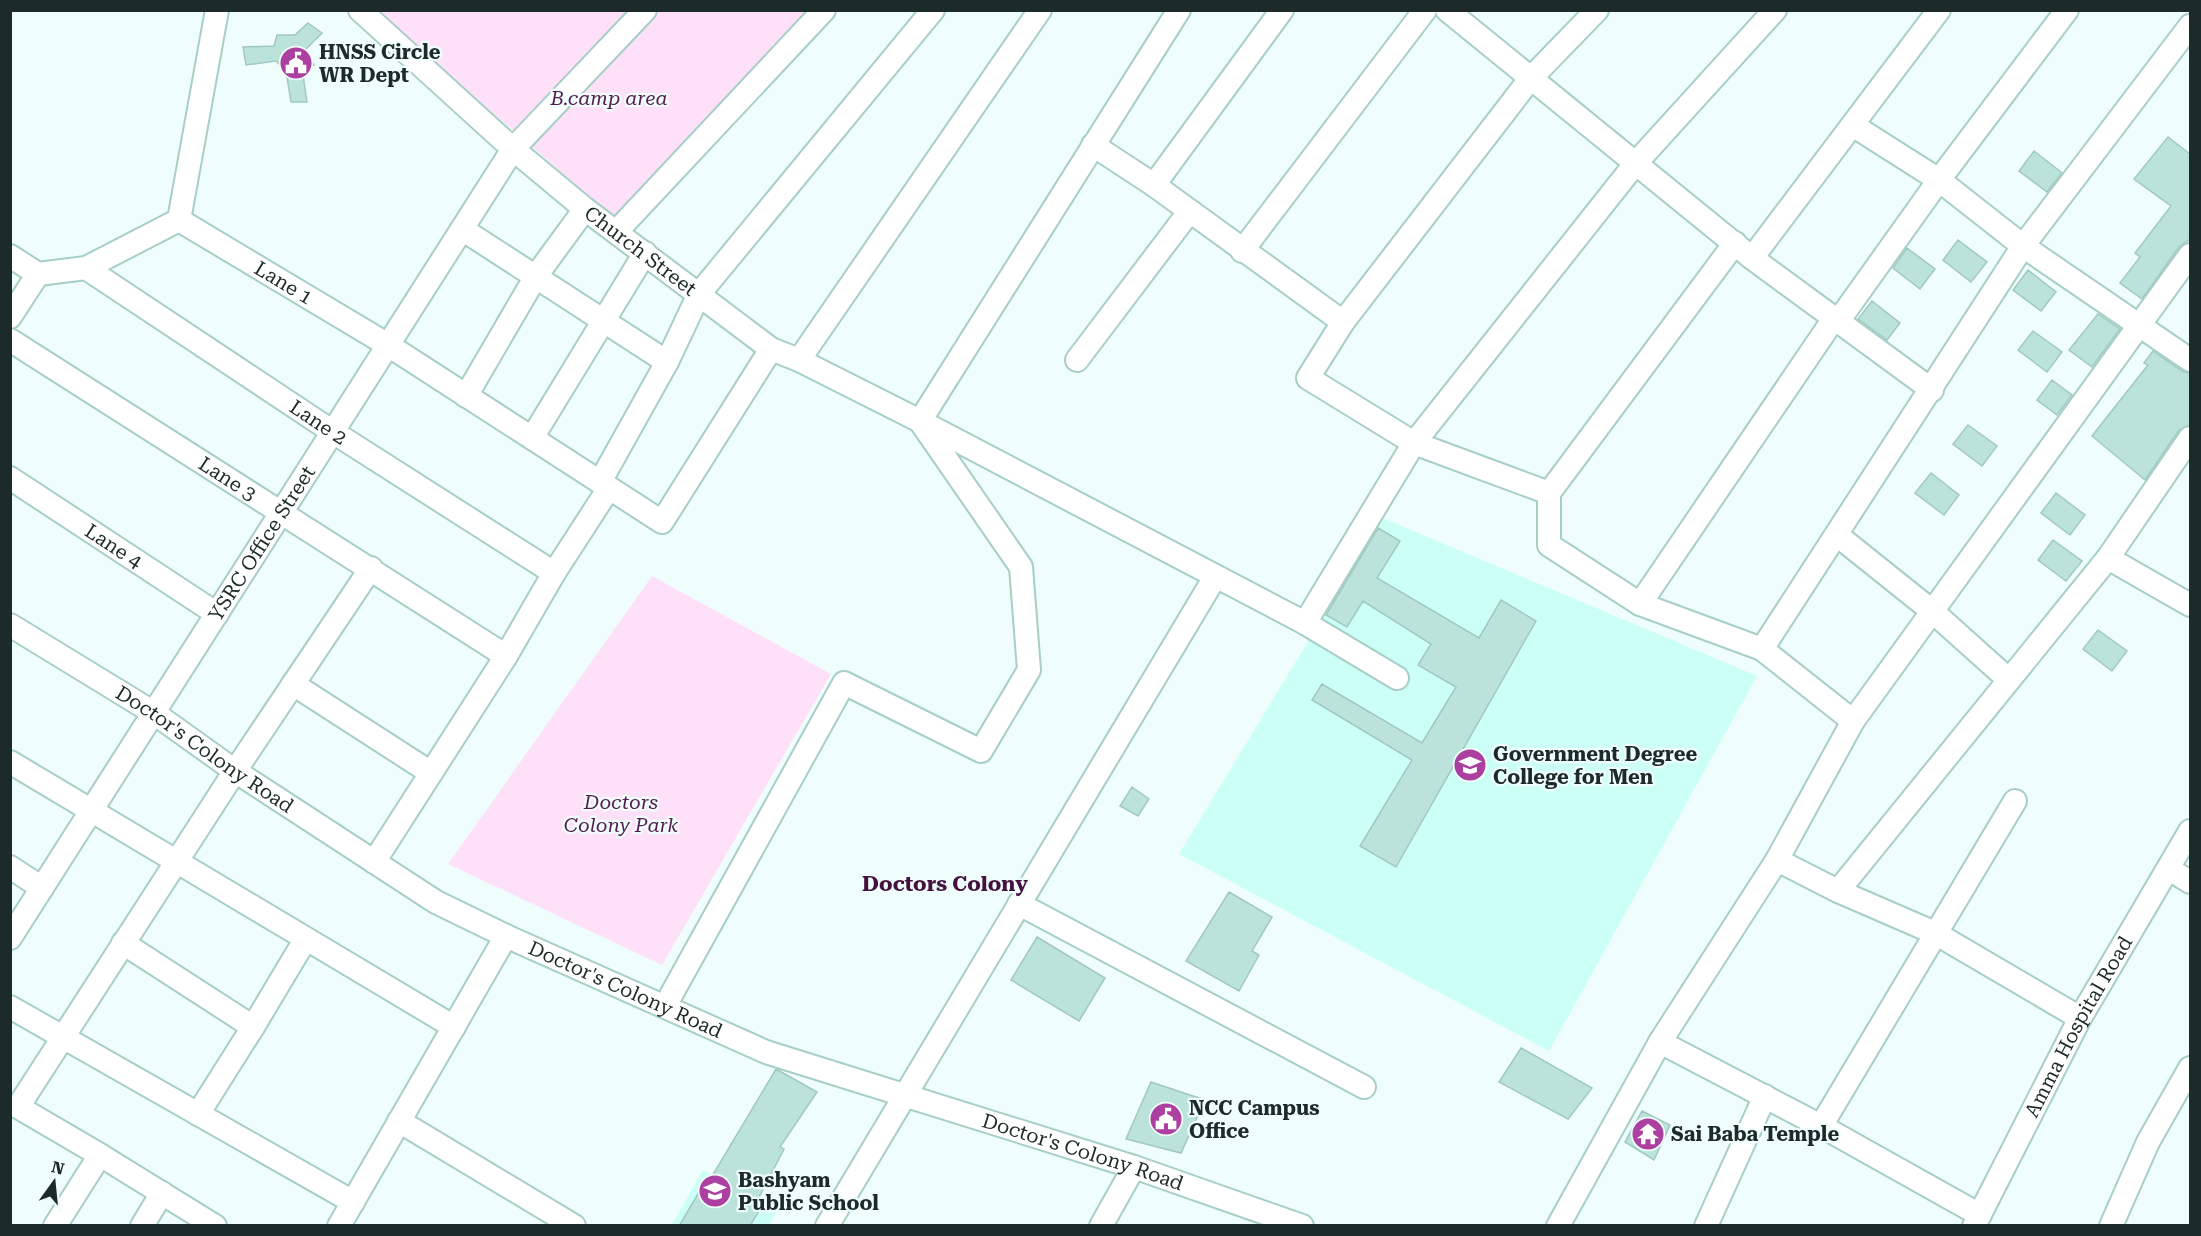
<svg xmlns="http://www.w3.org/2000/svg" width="2201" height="1236" viewBox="0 0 2201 1236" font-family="'Roboto Serif',serif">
<rect width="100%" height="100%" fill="#effefc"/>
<path fill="#ccfff6" d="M1383,518L1757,676L1549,1051L1179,854Z
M703,1170L776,1212L769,1225L671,1226Z"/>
<path fill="#fee1f9" d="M375,11H805L617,220Z
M652,576L831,674L662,965L448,864Z"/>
<path fill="#bbe3dc" stroke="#a1c8c1" stroke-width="1.5" d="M308,23L322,33L305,50L314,65L302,68L307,102H291L286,71L276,61L246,65L243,47L274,46L277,35H295Z
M2168,137L2190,154V239L2179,247L2142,299L2120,283L2140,257L2135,253L2171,206L2134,179Z
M2034,151L2062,173L2047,192L2019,171Z
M1958,240L1987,262L1971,282L1943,260Z
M1907,248L1935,269L1920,289L1893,268Z
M2028,270L2056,292L2041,311L2013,290Z
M1872,301L1900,323L1887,340L1858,319Z
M2098,314L2120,329L2092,367L2069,350Z
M2033,331L2062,352L2047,372L2018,350Z
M2153,351L2182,371L2190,373V425L2179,430L2145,480L2092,436L2148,365L2144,363Z
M2052,380L2072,395L2057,415L2037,400Z
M1968,425L1997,446L1982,466L1953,444Z
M1931,473L1959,495L1944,515L1915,493Z
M2056,493L2085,515L2070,535L2041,513Z
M1378,528L1400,541L1377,578L1479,638L1501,600L1536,621L1396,867L1360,846L1412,760L1312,700L1322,684L1422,743L1456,687L1418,665L1431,644L1363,601L1347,627L1326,615Z
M2053,540L2082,561L2066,581L2038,560Z
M2098,630L2127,651L2112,671L2083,649Z
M1132,787L1149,799L1138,816L1120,806Z
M1229,892L1272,917L1252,951L1259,955L1239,991L1186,961Z
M1037,937L1105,978L1079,1021L1011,980Z
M1521,1048L1592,1088L1568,1119L1499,1082Z
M776,1069L817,1092L780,1147L784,1149L754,1207L759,1211L750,1226H679L708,1177L711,1178Z
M1151,1082L1205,1100L1181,1153L1126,1139Z
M1642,1111L1670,1125L1654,1160L1625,1142Z"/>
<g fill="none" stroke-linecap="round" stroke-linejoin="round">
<g stroke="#a7cec7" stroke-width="26">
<g id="street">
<path id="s1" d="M360,10L513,149L585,209L771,349L799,360L920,421L1305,623L1397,678"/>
<path d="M1447,10L1752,258L1932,390"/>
<path d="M1597,10L1530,79L1343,322L1308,378L1414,443L1549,493V545L1640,604L1762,649L1853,721"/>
<path d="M1854,126L1939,180L2023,246L2190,360"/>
<path d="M1093,145L1154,185L1343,322"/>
<path d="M1154,185L1282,10"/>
<path id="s2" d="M179,220L388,345L662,522L771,349"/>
<path d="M179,220L217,10"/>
<path d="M462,229L667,362"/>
<path d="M616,232L824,10"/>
<path d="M1242,251L1425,10"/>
<path d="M10,256L38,274L86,268L179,220"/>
<path d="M1752,258L1939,10"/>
<path id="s3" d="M86,268L333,432L554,573"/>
<path d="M10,317L38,274"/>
<path d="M1839,320L1939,180L2067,10"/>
<path id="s4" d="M10,340L506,656"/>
<path d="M799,360L1040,10"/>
<path d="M1077,360L1189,212"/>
<path d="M466,396L536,276L585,209"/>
<path d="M532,438L645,253"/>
<path id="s5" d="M10,478L217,614"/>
<path d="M600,482L667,362L699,294L933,10"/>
<path d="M1549,493L1735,243"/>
<path d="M1837,535L1932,611L2009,680"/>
<path d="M2108,558L2190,605"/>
<path d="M1640,604L1835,317"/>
<path d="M1305,623L1414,443L1635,164L1775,10"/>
<path id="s6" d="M10,625L154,713L235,771L436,902L506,936L766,1052L1134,1167L1302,1226"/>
<path d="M1762,649L2023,246L2190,26"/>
<path d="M293,684L431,773"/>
<path d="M10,762L454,1027"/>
<path d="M1777,860L1838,891L1935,933L2080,1018"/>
<path d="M374,862L506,656L554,573L609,488"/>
<path d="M10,867L42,888"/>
<path d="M2169,869L2190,882"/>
<path d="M1838,891L2108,558L2190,438"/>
<path d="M1019,904L1364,1087"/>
<path id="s7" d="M10,938L513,149L645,10"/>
<path d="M123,943L253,1027L305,940"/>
<path d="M665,1006L844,683L981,751L1029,670L1021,567L920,421L1179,10"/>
<path d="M10,1007L353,1202"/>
<path d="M1660,1042L1821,1126L1980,1215"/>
<path d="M198,1114L253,1027"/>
<path d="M399,1121L574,1226"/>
<path d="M1821,1126L2015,801"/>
<path d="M100,1155L18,1107L235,771L371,568"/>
<path d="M55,1226L100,1155L215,1226"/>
<path d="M142,1226L162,1193"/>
<path d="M339,1226L506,936"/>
<path d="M827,1226L1215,577"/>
<path d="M1101,1226L1134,1167"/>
<path d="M1558,1226L1660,1042L1777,860L1853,721L2190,255"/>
<path d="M1706,1226L1765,1096"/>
<path id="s8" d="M1974,1226L2080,1018L2190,831"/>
<path d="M2111,1226L2148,1142L2190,1068"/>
</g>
</g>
<use href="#street" stroke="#fff" stroke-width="22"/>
</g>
<defs>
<g id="civic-disc" transform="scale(1.725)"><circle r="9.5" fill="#ac40a0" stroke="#effefc"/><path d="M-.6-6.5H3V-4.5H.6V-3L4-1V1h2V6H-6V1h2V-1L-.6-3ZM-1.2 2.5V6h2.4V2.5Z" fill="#fff"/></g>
<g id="university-disc" transform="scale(1.725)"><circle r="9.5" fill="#ac40a0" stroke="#effefc"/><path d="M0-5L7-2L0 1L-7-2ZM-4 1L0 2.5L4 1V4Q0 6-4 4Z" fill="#fff"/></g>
<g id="temple-disc" transform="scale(1.725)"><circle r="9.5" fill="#ac40a0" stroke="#effefc"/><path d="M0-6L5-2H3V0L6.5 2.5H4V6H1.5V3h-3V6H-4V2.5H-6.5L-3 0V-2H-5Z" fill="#fff"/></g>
<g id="school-disc" transform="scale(1.725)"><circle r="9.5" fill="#ac40a0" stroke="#effefc"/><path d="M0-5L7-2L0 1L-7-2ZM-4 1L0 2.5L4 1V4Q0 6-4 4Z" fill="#fff"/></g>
</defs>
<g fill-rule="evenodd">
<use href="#civic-disc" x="296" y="63"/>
<use href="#university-disc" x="1470" y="765"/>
<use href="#civic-disc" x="1166" y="1119"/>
<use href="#temple-disc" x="1648" y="1134"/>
<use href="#school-disc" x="715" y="1191"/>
</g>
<g text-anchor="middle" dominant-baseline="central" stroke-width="4.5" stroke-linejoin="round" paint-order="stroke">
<g font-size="20" font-weight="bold" fill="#1c2b29" stroke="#effefc" text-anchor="start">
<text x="319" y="52">HNSS Circle<tspan x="319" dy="23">WR Dept</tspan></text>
<text x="1493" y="754">Government Degree<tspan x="1493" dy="23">College for Men</tspan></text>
<text x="1189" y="1108">NCC Campus<tspan x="1189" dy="23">Office</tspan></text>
<text x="1671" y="1134">Sai Baba Temple</text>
<text x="738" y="1180">Bashyam<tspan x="738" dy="23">Public School</tspan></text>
</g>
<g font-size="20" font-style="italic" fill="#561b4f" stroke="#effefc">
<text x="609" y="98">B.camp area</text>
<text x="621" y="802">Doctors<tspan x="621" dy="23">Colony Park</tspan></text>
</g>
<g font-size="20" fill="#1c2b29" stroke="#effefc">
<text stroke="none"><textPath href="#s1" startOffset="370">Church Street</textPath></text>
<text stroke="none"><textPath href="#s2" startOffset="122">Lane 1</textPath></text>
<text stroke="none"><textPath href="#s3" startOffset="279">Lane 2</textPath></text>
<text stroke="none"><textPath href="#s4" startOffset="258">Lane 3</textPath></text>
<text stroke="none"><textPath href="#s7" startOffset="468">YSRC Office Street</textPath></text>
<text stroke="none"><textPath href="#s5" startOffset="124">Lane 4</textPath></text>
<text stroke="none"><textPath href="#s6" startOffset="231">Doctor's Colony Road</textPath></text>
<text stroke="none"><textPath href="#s6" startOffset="717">Doctor's Colony Road</textPath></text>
<text stroke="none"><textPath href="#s8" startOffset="225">Amma Hospital Road</textPath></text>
<text stroke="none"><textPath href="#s6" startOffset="1203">Doctor's Colony Road</textPath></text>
</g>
<g font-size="21" font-weight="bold" fill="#451240" stroke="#effefc">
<text x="945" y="884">Doctors Colony</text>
</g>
</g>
<rect width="2201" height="1236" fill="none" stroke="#1c2b29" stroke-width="24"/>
<g transform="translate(54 1182) rotate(15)" stroke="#effefc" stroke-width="4.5" paint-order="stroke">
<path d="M0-4.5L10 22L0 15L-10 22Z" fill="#1c2b29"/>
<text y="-9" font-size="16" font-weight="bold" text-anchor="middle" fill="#1c2b29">N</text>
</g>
</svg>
